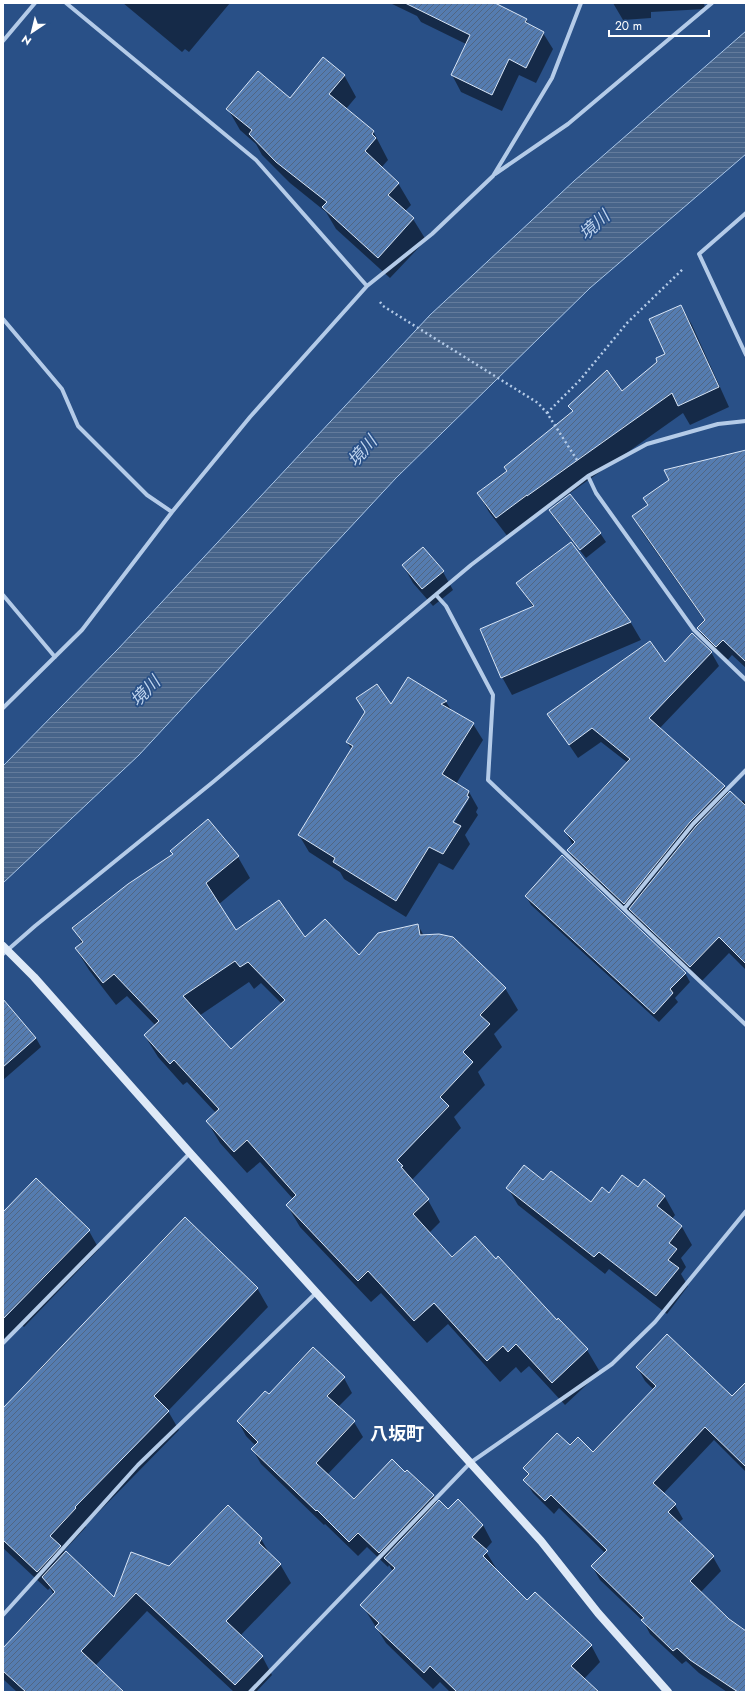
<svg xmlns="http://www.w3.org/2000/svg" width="749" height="1695" viewBox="0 0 749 1695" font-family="Jost,'Noto Sans JP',sans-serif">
<defs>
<pattern id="water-rules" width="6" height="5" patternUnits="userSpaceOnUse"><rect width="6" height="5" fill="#47648a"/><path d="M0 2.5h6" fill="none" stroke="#637b9c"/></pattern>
<pattern id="building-hatch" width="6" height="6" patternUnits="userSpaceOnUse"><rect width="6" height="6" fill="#557cb0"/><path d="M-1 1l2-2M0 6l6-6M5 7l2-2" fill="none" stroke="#516683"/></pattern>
</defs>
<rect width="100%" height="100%" fill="#295087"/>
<path fill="url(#water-rules)" stroke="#a9c6e8" d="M746,31V154L590,288L396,478L139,755L3,883V766L118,649L430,315L574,181Z"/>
<path fill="#0007" fill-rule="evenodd" d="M123,3H230L189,52L185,49L182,52Z
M390,3H495L526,20L529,25L543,33L553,49L536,83L519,75L502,111L461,92L452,75L466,44L421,22L417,16Z
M613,3H704L705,9L651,12V18L623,20Z
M344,75L356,97L346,109L373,131L388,160L381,168L398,183L411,205L405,211L413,219L426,240L390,278L336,229L326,212L290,183L262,155L256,144L240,130L228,109L290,99Z
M681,306L692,325L729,407L690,425L683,413L508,537L489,512L478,493L507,471L573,412L570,406L621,392L659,362L666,355Z
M746,451V668L732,655L726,662L707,644L698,628L705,621L642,532L633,516Z
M550,510L600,533L606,542L586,558L555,519Z
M571,544L631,623L641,640L512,695L502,677L533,607L518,583Z
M403,565L443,572L453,590L433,606L413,583Z
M711,652L719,666L659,729L706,769L725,787L729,794L741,802L743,800L746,803V970L729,953L700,983L640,926L634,915L632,917L576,864L568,850L573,845L565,831L628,763L601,742L578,758L548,714L665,664Z
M408,678L446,702L452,711L473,724L483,740L456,784L469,792L478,808L476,812L478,815L465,835L470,844L453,870L439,863L406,917L344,879L340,872L309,852L299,835L352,750L347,742L391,706ZM466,799H469L452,826L450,825Z
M238,857L250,878L218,905L236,932L305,939L359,956L418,925L424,936L505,988L518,1010L494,1034L502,1047L478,1072L485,1085L454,1117L461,1128L411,1181L428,1200L440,1222L429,1233L452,1259L557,1321L558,1320L587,1350L600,1372L565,1405L529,1366L521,1373L516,1367L500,1382L448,1324L427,1343L381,1293L371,1302L300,1227L287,1205L293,1199L260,1162L247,1173L220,1143L207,1121L216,1113L187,1082L183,1085L158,1057L145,1036L156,1026L127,996L116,1005L89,970L76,949L82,944L74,928ZM249,982L254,989L261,983L282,1004L231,1050L199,1016Z
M526,896L685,973L690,982L675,998L678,1002L659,1022L531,905Z
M3,1001L36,1038L41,1047L3,1080Z
M544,1181L591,1203L609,1194L638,1189L645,1181L665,1197L675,1215L672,1219L682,1227L692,1245L681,1258L686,1267L681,1274L688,1286L667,1314L609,1269L605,1274L518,1205L508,1188Z
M3,1214L89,1231L99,1249L24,1327L20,1324L3,1341Z
M257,1288L268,1307L168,1411L179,1430L85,1526L86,1527L64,1551L114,1599L169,1567L228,1507L261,1539L271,1556L280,1564L291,1583L240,1636L262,1656L272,1675L256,1692H234L147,1611L95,1666L123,1692H17L3,1679V1649L54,1595L50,1588L48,1590L3,1548V1409Z
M637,1367L746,1403V1472L714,1440L663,1494L675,1505L683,1519L678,1523L713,1557L721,1571L700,1593L728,1620L746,1632V1692H727L699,1673L686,1661L682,1664L650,1634L644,1622L600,1580L592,1566L605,1553L559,1508L554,1514L533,1493L525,1480L529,1476L524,1468L570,1447L593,1453L654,1390L645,1381Z
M344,1378L352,1393L338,1407L354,1422L363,1437L327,1475L354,1501L408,1471L433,1496L438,1503L448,1510L458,1501L483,1525L492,1542L485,1550L496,1568L495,1569L528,1601L591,1645L600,1662L584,1679L597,1692H450L440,1682L433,1689L386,1643L362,1605L393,1572L389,1565L388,1567L367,1547L358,1556L325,1524L324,1525L261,1464L253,1450L256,1446L246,1436L238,1421L269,1396Z"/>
<path fill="url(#building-hatch)" stroke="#d8e5f6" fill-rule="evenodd" d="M405,3H495L527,19L525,22L544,32L526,68L509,59L492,95L451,75L470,35Z
M323,57L345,75L329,94L374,131L372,134L376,138L365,151L399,183L388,195L414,218L378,258L322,207L327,202L276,162L249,134L252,130L226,109L258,71L290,98Z
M681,305L719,387L678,406L672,393L527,496V495L496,518L477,493L507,471L504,467L573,411L568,406L607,370L622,391L657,362L656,358L665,354L649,319Z
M746,450V662L723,640L716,647L697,628L705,620L632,516L648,505L643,498L669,480L664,470Z
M570,494L601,533L580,550L549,510Z
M571,542L631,622L501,678L480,629L534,606L516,583Z
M423,547L444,571L422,589L402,565Z
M692,633L712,652L649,718L725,786L690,822L624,904L567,850L575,842L564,831L630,759L592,728L569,745L547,714L650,641L665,662Z
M408,677L447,701L441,704L474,723L442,774L469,791L467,796L469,797L453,822L461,826L443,854L429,847L396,901L333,862L335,858L298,835L353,746L346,742L365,712L356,698L377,684L391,704Z
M730,791L746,806V964L719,937L690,967L629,909L696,826Z
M208,819L239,856L206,883L236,930L279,900L305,937L325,919L359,955L378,933L418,924L420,935L439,934L453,937L506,988L480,1015L490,1024L463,1052L473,1062L440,1097L449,1106L397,1160L403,1166L401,1167L429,1199L413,1214L452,1257L475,1236L496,1259L498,1256L557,1320L558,1318L588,1349L552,1383L516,1344L508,1352L503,1346L487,1361L434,1303L414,1321L368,1271L358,1281L286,1205L296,1195L247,1140L234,1152L206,1121L219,1109L174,1060L170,1064L144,1035L159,1021L114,974L103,983L75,948L83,942L72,928L128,884L173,854L170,851ZM235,961L240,967L248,962L285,1000L231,1049L183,996Z
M562,855L686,973L670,989L673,993L654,1014L525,896Z
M3,999L36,1038L3,1067Z
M524,1165L543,1180L551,1171L591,1202L602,1187L609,1193L622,1175L638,1187L644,1179L665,1196L657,1206L682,1226L669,1243L677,1249L668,1260L679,1268L656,1296L599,1252L594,1257L506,1188Z
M36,1178L90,1230L3,1319V1212Z
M185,1217L258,1288L154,1396L169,1411L75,1507L76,1508L50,1536L61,1546L37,1572L3,1540V1408Z
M667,1334L732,1396L746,1382V1467L705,1427L653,1483L676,1504L668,1512L714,1556L690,1581L729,1619L746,1631V1692H738L690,1660L677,1648L673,1651L641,1620L644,1618L591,1566L607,1550L551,1495L545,1501L523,1480L529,1474L523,1468L557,1433L570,1445L578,1437L593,1452L656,1386L636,1367Z
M313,1347L345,1377L327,1396L355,1421L316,1463L354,1499L392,1459L405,1472L407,1470L434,1495L379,1553L358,1533L349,1542L317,1510L316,1511L251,1449L258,1442L237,1421L265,1391L269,1394Z
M458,1499L483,1525L472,1537L488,1551L483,1556L527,1600L535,1592L592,1645L571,1666L599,1692H457L430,1666L424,1673L375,1627L379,1623L360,1605L395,1568L384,1558L439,1500L448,1509Z
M228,1505L262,1538L259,1543L281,1564L226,1621L263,1656L235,1685L136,1593L81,1651L124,1692H26L3,1671V1648L55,1592L42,1577L66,1551L114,1597L131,1552L169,1566Z"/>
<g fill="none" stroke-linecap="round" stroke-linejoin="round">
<path stroke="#b4cbe8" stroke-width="2.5" stroke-dasharray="2 3" stroke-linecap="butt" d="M380,302L383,306L538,403L547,413L577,460
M547,413L580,380L627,323L684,268"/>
<path stroke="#b4cbe8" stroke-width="4" d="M66,3L256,160L367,286
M3,41L35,3
M495,174L568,124L712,3
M746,213L699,254L746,355
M3,319L62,389L78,426L147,495L172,512
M588,476L596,493L694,630L746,680
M3,595L55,657
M436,595L446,606L493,695L488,780L746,1025
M3,708L82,630L172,512L250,417L367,286L432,234L493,176L552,78L581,3
M624,909L693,824L746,770
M3,954L35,926L213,782L471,565L588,476L647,444L718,424L746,421
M3,1343L190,1153
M3,1615L138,1465L316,1293
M250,1692L470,1463L612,1364L655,1322L746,1211"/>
<path stroke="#dee9f7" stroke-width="8" d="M3,946L34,977L190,1153L541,1541L598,1613L668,1692"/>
</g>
<g text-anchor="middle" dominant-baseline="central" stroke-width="3.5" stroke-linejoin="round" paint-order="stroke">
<g font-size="17" font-style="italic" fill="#c0d5ef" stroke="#295087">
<text transform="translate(594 225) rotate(-42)">境川</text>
<text transform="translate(362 451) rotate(-49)">境川</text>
<text transform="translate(145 691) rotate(-46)">境川</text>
</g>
<g font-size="18" font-weight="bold" fill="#fff" stroke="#295087">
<text x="397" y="1434">八坂町</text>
</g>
</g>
<rect width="749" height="1695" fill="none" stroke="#ffffff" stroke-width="8"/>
<g transform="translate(32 32) rotate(215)" stroke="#295087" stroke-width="3" paint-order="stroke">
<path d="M0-3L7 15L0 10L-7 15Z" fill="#ffffff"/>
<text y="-6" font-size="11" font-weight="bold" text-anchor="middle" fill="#ffffff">N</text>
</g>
<path d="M609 30v6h100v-6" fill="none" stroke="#ffffff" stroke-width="2"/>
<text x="615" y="30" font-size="12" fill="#ffffff" stroke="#295087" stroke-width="3" paint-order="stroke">20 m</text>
</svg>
